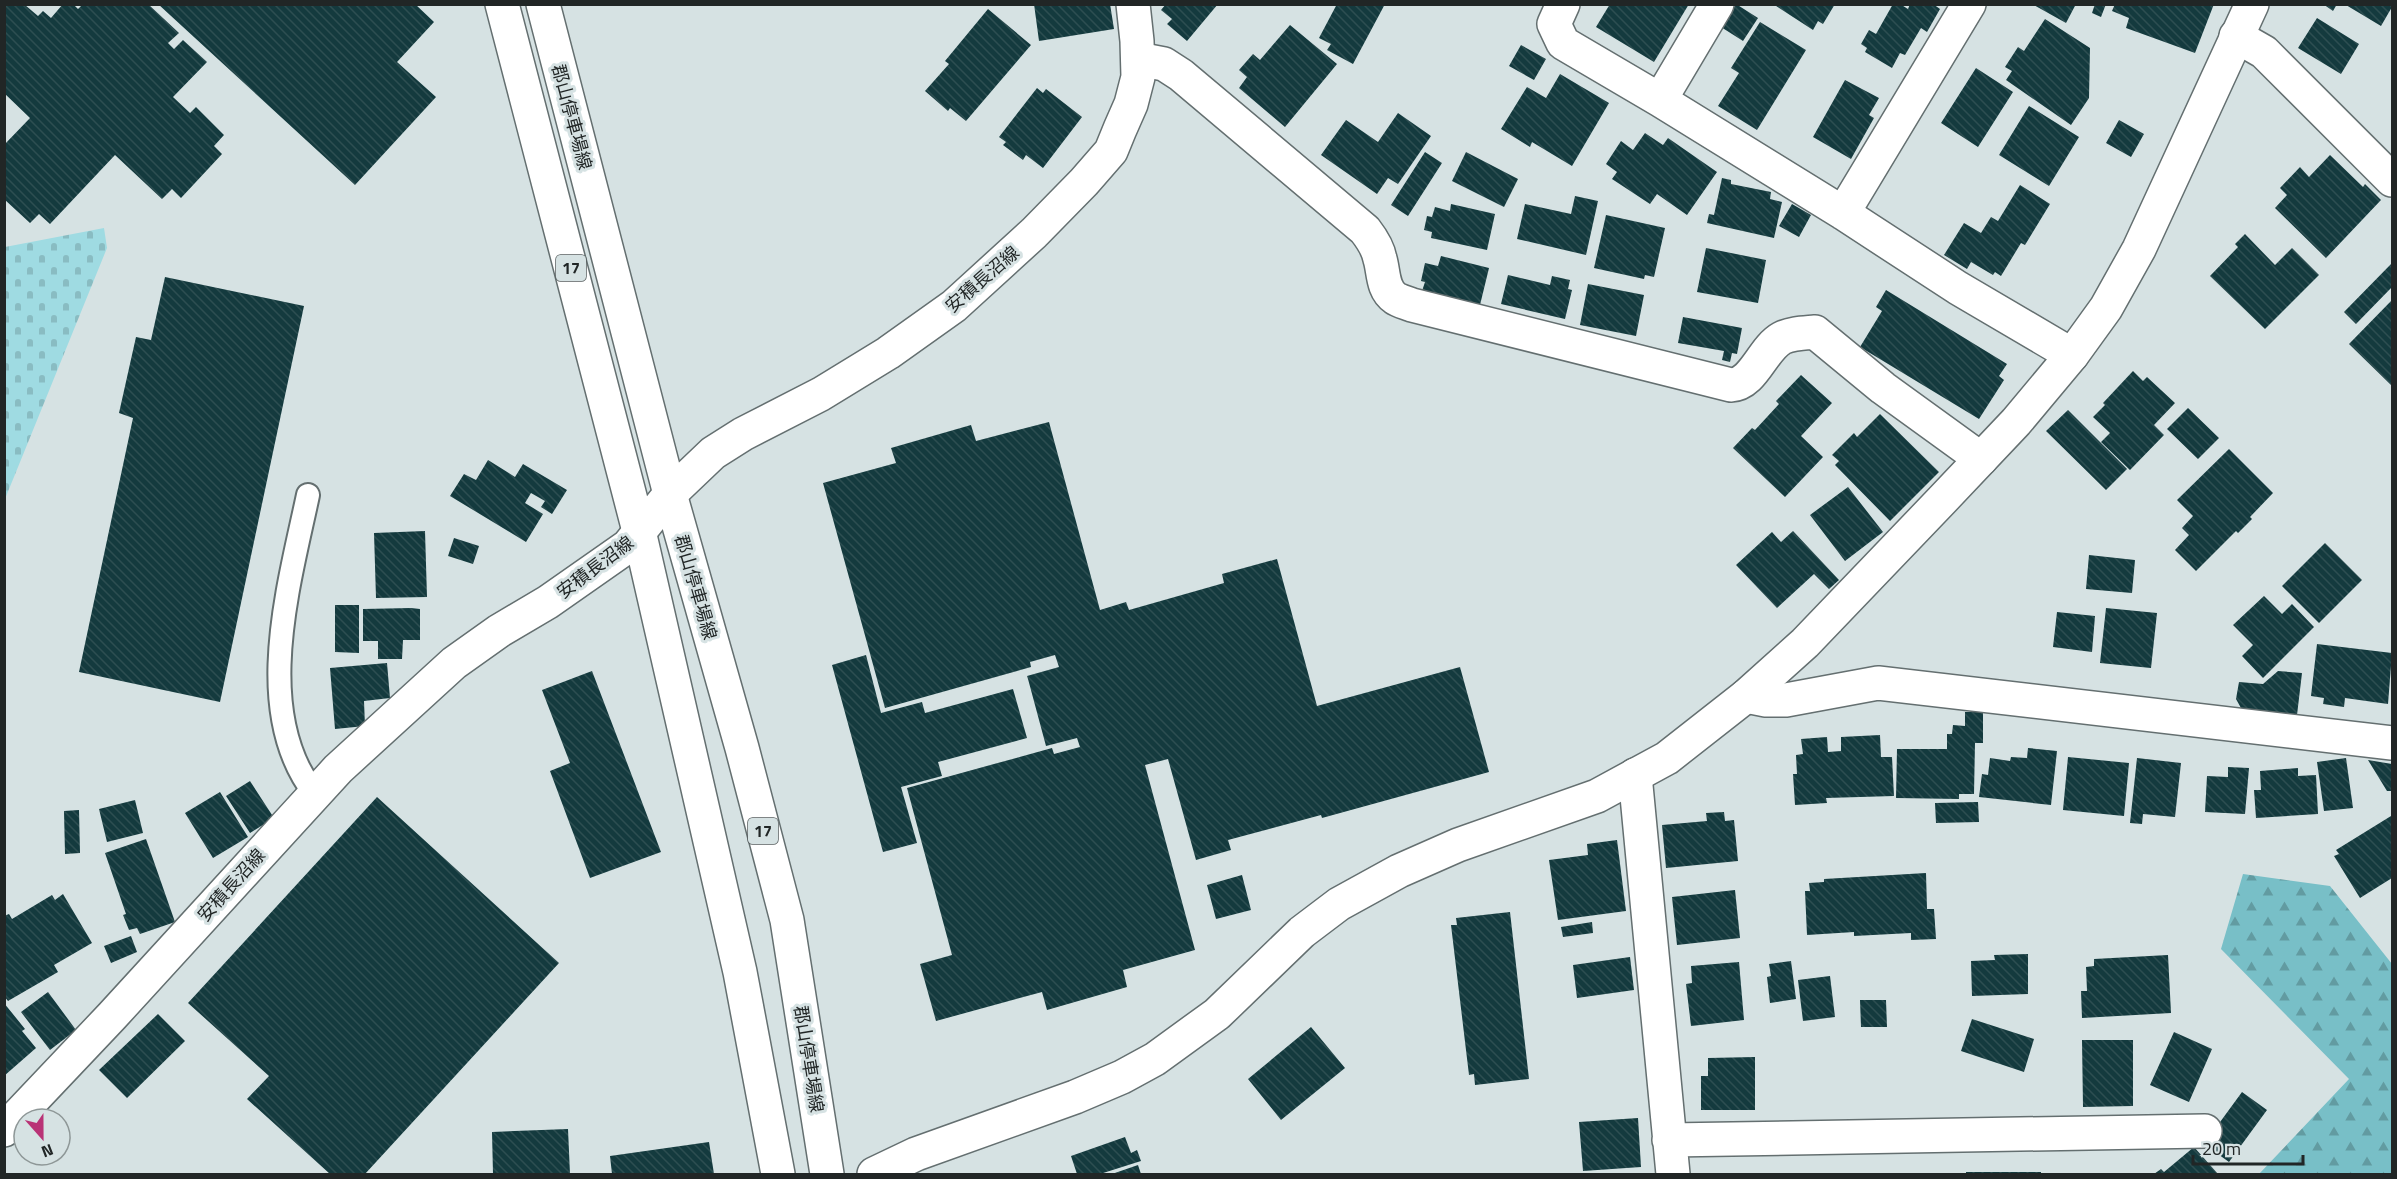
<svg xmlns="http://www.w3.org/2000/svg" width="2397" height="1179" viewBox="0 0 2397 1179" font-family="'Titillium Web','Noto Sans JP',sans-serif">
<defs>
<pattern id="forest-firs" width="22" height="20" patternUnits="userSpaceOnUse" patternTransform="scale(1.5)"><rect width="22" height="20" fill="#78bfc7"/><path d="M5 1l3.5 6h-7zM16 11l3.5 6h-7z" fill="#629ba1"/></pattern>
<pattern id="cemetery-stones" width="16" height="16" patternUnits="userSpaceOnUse" patternTransform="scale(1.5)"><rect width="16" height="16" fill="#9fdbe2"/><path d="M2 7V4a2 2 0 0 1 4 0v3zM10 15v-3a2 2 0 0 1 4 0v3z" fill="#89bcc2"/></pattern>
<pattern id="building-back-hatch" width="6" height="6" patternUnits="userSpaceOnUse" patternTransform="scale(1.5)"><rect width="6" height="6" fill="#143a3e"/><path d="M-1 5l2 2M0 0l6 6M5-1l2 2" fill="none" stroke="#2d4e51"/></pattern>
</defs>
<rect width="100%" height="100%" fill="#d6e2e3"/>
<path fill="url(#forest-firs)" d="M2243,874L2330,886L2392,964V1174H2259L2349,1079L2221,949Z"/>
<path fill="url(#cemetery-stones)" d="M104,228L107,248L5,499V247Z"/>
<path fill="url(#building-back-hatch)" d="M63,4H73L78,9L83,4H148L179,33L168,43L174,49L183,40L207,62L173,97L190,113L196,107L224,135L214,146L222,154L181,198L172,189L162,199L115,155L50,224L39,214L30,223L4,199V145L30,118L4,93V5H25L38,16L43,11L51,18Z
M158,4H415L434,22L397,62L436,97L355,185Z
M1034,4H1110L1114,29L1039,41Z
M1166,4H1218L1187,41L1167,24L1172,19L1161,10Z
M1337,4H1385L1353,64L1327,50L1331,44L1319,38Z
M1610,4H1689L1654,62L1596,27Z
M1736,4L1758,18L1743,41L1721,27Z
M1773,4H1835L1823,24L1818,21L1813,30Z
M1893,4H1900L1908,9L1910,4H1933L1940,9L1927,32L1921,28L1905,55L1900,53L1892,68L1865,52L1867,48L1861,44L1869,30L1876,34Z
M2032,4H2076L2066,23Z
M2095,4H2106L2101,17L2092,13Z
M2115,4H2214L2195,53L2126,28L2129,18L2112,11Z
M2323,4H2337L2333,11Z
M2346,5H2392V7L2381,26Z
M988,9L1031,45L966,121L950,108L948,111L925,91L949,64L945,61Z
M2317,18L2359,44L2341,74L2298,48Z
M2045,19L2090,48L2089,98L2071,125L2006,80L2012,71L2005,67L2018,47L2024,51Z
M1760,22L1806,50L1757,130L1718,106L1739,73L1731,68Z
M1290,25L1337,64L1285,127L1239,88L1247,77L1239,70L1253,54L1260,60Z
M1521,45L1546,59L1534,80L1509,66Z
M1976,68L2013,92L1978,147L1941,123Z
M1560,74L1609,103L1572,166L1532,142L1530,147L1501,129L1527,87L1546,98Z
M1845,80L1879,98L1869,115L1874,118L1851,159L1813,137Z
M1037,88L1043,93L1046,89L1082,117L1043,168L1026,155L1023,160L1003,145L1006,142L999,137Z
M2029,106L2079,137L2049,186L1999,155Z
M1398,113L1431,136L1398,184L1388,178L1377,194L1321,155L1346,120L1378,142Z
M2119,120L2144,134L2131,157L2106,143Z
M1645,133L1663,145L1668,138L1717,172L1687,215L1657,194L1650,204L1612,179L1617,172L1606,164L1621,141L1633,150Z
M1425,152L1442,163L1408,216L1391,205Z
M1466,152L1518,179L1504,207L1452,181Z
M2330,155L2363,187L2365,184L2381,200L2326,258L2275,208L2287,195L2280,188L2300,167L2309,177Z
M1722,178L1731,180V184L1771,192L1770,199L1782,202L1774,238L1707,223L1709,214L1714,215Z
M2020,185L2050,204L2025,245L2021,243L2001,276L1995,272L1993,275L1971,262L1967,269L1944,255L1964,223L1981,233L1991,217L1998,221Z
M1575,196L1598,201L1586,255L1517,239L1525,204L1571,214Z
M1451,204L1495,214L1487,250L1431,238L1432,232L1424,230L1427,216L1432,217L1435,207L1450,211Z
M1792,204L1811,215L1799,237L1779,226Z
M1606,215L1665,228L1654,277L1645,275L1644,279L1594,268Z
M2245,234L2275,265L2292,248L2319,275L2265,329L2210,276L2238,247L2235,244Z
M1706,248L1766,260L1758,303L1697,292Z
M1441,256L1489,268L1480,305L1422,291L1425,282L1421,281L1425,263L1438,266Z
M2392,263V287L2356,324L2344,312Z
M1508,275L1550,285L1552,276L1570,280L1568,289L1572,290L1565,319L1501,304Z
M165,277L304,306L220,702L79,672L133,418L119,413L136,337L151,340Z
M1588,284L1644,295L1636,336L1580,325Z
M1886,290L2007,364L1999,376L2004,380L1979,419L1860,347L1882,311L1876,307Z
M2392,300V386L2349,344Z
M1683,317L1742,328L1737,354L1732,353L1730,362L1722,360L1724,351L1678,343Z
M2133,371L2143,381L2147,377L2175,403L2154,425L2164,435L2130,470L2101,442L2110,433L2093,417L2105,405L2103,403Z
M1801,375L1832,403L1801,436L1823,457L1785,497L1733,448L1752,428L1755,430L1779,404L1776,401Z
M2188,408L2219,438L2198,459L2167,429Z
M2068,410L2127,469L2106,490L2046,431Z
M1880,414L1939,472L1890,521L1835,465L1839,461L1832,455L1854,433L1857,437Z
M1049,422L1100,610L1126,602L1129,610L1224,583L1222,574L1277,559L1317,706L1460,667L1489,772L1322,818L1321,815L1228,840L1231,850L1196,860L1168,759L1145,765L1195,950L1123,970L1127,987L1047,1010L1042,992L936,1021L920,964L952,955L907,788L1052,748L1054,754L1080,747L1077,738L1046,746L1028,679L1027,676L1059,667L1055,655L1030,662L1031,667L885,708L823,483L896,463L891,448L971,425L976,441Z
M2229,449L2273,493L2250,517L2252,519L2238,533L2236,531L2196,571L2175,550L2189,535L2182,528L2193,516L2177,500Z
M488,460L515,477L523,464L567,490L552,514L541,507L545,501L531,493L525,503L543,514L526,542L450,496L464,474L476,480Z
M1848,487L1883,532L1845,561L1810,515Z
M425,531L427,597L376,598L374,533Z
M1793,531L1839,580L1829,589L1814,574L1777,608L1736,565L1772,532L1781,542Z
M454,538L479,546L473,564L448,556Z
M2325,543L2362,580L2319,623L2282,586Z
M2089,555L2135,560L2132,593L2086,589Z
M2264,596L2282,614L2292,604L2314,627L2263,678L2242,656L2253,645L2233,625Z
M335,605H359V653L335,652Z
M411,608L420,609V640H403L402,659H378V641H363V609Z
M2106,608L2157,613L2151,668L2100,663Z
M2057,612L2095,616L2092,652L2053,647Z
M2317,644L2392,653L2388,704L2345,698L2344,707L2323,704L2324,698L2311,696Z
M866,655L881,713L922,702L925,713L1013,689L1027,738L938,762L942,776L901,787L917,843L883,852L832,665Z
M387,663L390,698L364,701L365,726L335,729L330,668Z
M592,671L661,852L590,878L550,771L570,763L542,690Z
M2278,671L2302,673L2297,715L2241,708L2236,699L2239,682L2263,684Z
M1965,712H1983V743H1975L1974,794H1959V799L1896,798L1897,749H1947V734H1952L1953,725L1965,726Z
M1880,735L1881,757H1892L1894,796L1826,798L1827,803L1795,805L1793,774H1797L1796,755L1803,754L1801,739L1827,737L1828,752L1841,751V737Z
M2028,748L2057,751L2051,805L1979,797L1982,774L1988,775L1990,758L2010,761L2011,757L2027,758Z
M2068,757L2129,763L2124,816L2063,810Z
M2137,758L2181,763L2175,817L2143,814L2142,824L2130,823Z
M2346,758L2353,808L2324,811L2317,762Z
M2368,760L2392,764V791H2387Z
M2228,767L2249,768L2245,814L2205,812L2207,776L2228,777Z
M2298,768V776L2316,775L2318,814L2256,818L2254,790H2261L2260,771Z
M250,781L274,818L250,833L226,796Z
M220,792L248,837L213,858L185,813Z
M377,797L559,963L365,1174H330L247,1099L269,1076L188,1003Z
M135,800L143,833L107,842L99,809Z
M1978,802L1979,822L1936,823L1935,803Z
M79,810L80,853L65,854L64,811Z
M1724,812L1725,821L1734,820L1738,861L1666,868L1662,825L1707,821L1706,813Z
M2391,816L2392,878L2360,898L2334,856L2339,854L2336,850Z
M146,839L175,922L140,934L137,928L129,930L123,915L126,914L105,853Z
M1617,840L1626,911L1558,920L1549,860L1588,855L1587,844Z
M1926,873L1927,909H1934L1936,939L1911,940V933L1854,936V932L1807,935L1805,891H1810L1809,883L1824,882V879Z
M1242,875L1251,910L1216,919L1207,885Z
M1735,890L1740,938L1677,945L1672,897Z
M63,894L92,943L54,965L58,972L8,1001L4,996V916L9,914L12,919L52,895L55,900Z
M1510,912L1529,1079L1475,1085L1474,1074L1469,1075L1451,925H1457L1456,918Z
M1592,922L1593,933L1563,937L1561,927Z
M131,936L137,952L111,963L104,946Z
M2028,954V994L1972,996L1971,961L1995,960L1994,955Z
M2168,955L2171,1013L2082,1018L2081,991H2087L2086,967L2094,966V959Z
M1630,957L1634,990L1577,998L1573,965Z
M1791,961L1796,999L1770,1003L1767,977L1771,976L1769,964Z
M1739,962L1744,1020L1691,1026L1686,984L1692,983L1691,966Z
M1830,976L1835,1017L1803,1021L1798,980Z
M48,992L76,1030L50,1050L21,1012Z
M1860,1000H1886L1887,1027H1861Z
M4,1003L25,1029L22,1031L36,1048L4,1076Z
M158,1014L185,1041L127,1098L99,1070Z
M1972,1019L2034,1039L2024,1072L1961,1051Z
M1311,1027L1345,1068L1281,1120L1248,1079Z
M2174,1032L2212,1049L2189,1102L2150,1085Z
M2082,1040H2133V1106L2083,1107Z
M1755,1057V1110H1701V1076H1708V1058Z
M2242,1092L2267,1110L2229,1162L2204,1144Z
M1638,1118L1641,1167L1583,1171L1579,1122Z
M568,1129L570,1174H493L492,1132Z
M1125,1137L1131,1153L1137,1150L1141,1161L1100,1174H1077L1071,1156Z
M709,1142L714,1174H612L610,1156Z
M2194,1147L2218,1174H2154L2161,1169L2164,1172Z
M1138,1165L1141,1174H1112Z
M1966,1172H2041V1174H1966Z"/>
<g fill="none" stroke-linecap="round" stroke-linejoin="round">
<g stroke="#646f70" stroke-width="26">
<path id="lane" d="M308,495C289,585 251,713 315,794"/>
</g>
<g stroke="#646f70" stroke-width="36">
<path id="street" d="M1563,4L1554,24L1563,43L1660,100L1843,213L1958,288L2072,355
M2236,36L2264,52L2392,180
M1138,59L1164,64L1181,75L1365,230C1372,239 1378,248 1380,259C1384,272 1382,289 1395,298C1399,301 1407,303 1412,305L1731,385C1754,384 1762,349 1782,338C1792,333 1804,333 1815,332L1883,388L1981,459
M1660,100L1717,4
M1843,213L1969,4
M1746,696L1766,700H1786L1878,683L2392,743
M1635,775L1673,1174
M1669,1140L2205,1131"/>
</g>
<g stroke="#646f70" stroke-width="36">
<path id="secondary" d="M4,1130L112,1016L338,769L454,663L499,631L548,602L628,546L670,494L713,453L743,434L821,394L888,353L954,306L1034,233L1084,182L1111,151L1120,129L1131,104L1138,77L1137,41L1133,4
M874,1174L916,1154L1075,1097L1122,1077L1155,1059L1217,1014L1302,932L1339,904L1399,871L1458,845L1597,796L1667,758L1746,696L1805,643L1944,498L2016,422L2072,355L2106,308L2139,249L2252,4"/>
</g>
<g stroke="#646f70" stroke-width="36">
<path id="primary" d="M502,4L639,531L740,972L778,1174
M543,4L670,494L742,748L787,920L827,1174"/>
</g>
<use href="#lane" stroke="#fff" stroke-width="22"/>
<use href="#street" stroke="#fff" stroke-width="33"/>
<use href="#secondary" stroke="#fff" stroke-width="33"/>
<use href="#primary" stroke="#fff" stroke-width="33"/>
</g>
<g text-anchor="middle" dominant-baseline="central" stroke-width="6" stroke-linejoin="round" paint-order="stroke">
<g fill="#d6e2e3" stroke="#575e5f" stroke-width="1.5">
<rect x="556" y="255" width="30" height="26" rx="4.5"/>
<rect x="748" y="818" width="30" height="26" rx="4.5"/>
</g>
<g font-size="16" font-weight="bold" fill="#212626">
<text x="571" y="268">17</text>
<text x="763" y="831">17</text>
</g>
<g font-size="18" fill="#212626" stroke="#d6e2e3">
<text transform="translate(572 117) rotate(75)">郡山停車場線</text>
<text transform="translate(982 279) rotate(-41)">安積長沼線</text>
<text transform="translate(595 567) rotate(-37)">安積長沼線</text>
<text transform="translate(696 587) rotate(74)">郡山停車場線</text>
<text transform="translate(231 885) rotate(-48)">安積長沼線</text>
<text transform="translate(809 1059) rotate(81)">郡山停車場線</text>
</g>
</g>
<rect width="2397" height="1179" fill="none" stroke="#212626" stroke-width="12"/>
<g transform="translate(42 1137) rotate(159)"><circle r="28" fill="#d6e2e3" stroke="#8e9797" stroke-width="1.5"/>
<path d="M0-4.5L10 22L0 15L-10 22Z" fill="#b93376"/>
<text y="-9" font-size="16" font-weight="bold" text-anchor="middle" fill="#212626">N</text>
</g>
<path d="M2193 1155v9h110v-9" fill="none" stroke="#212626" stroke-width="3"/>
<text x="2202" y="1155" font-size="18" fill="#212626" stroke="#d6e2e3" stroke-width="4.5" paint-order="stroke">20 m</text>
</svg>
